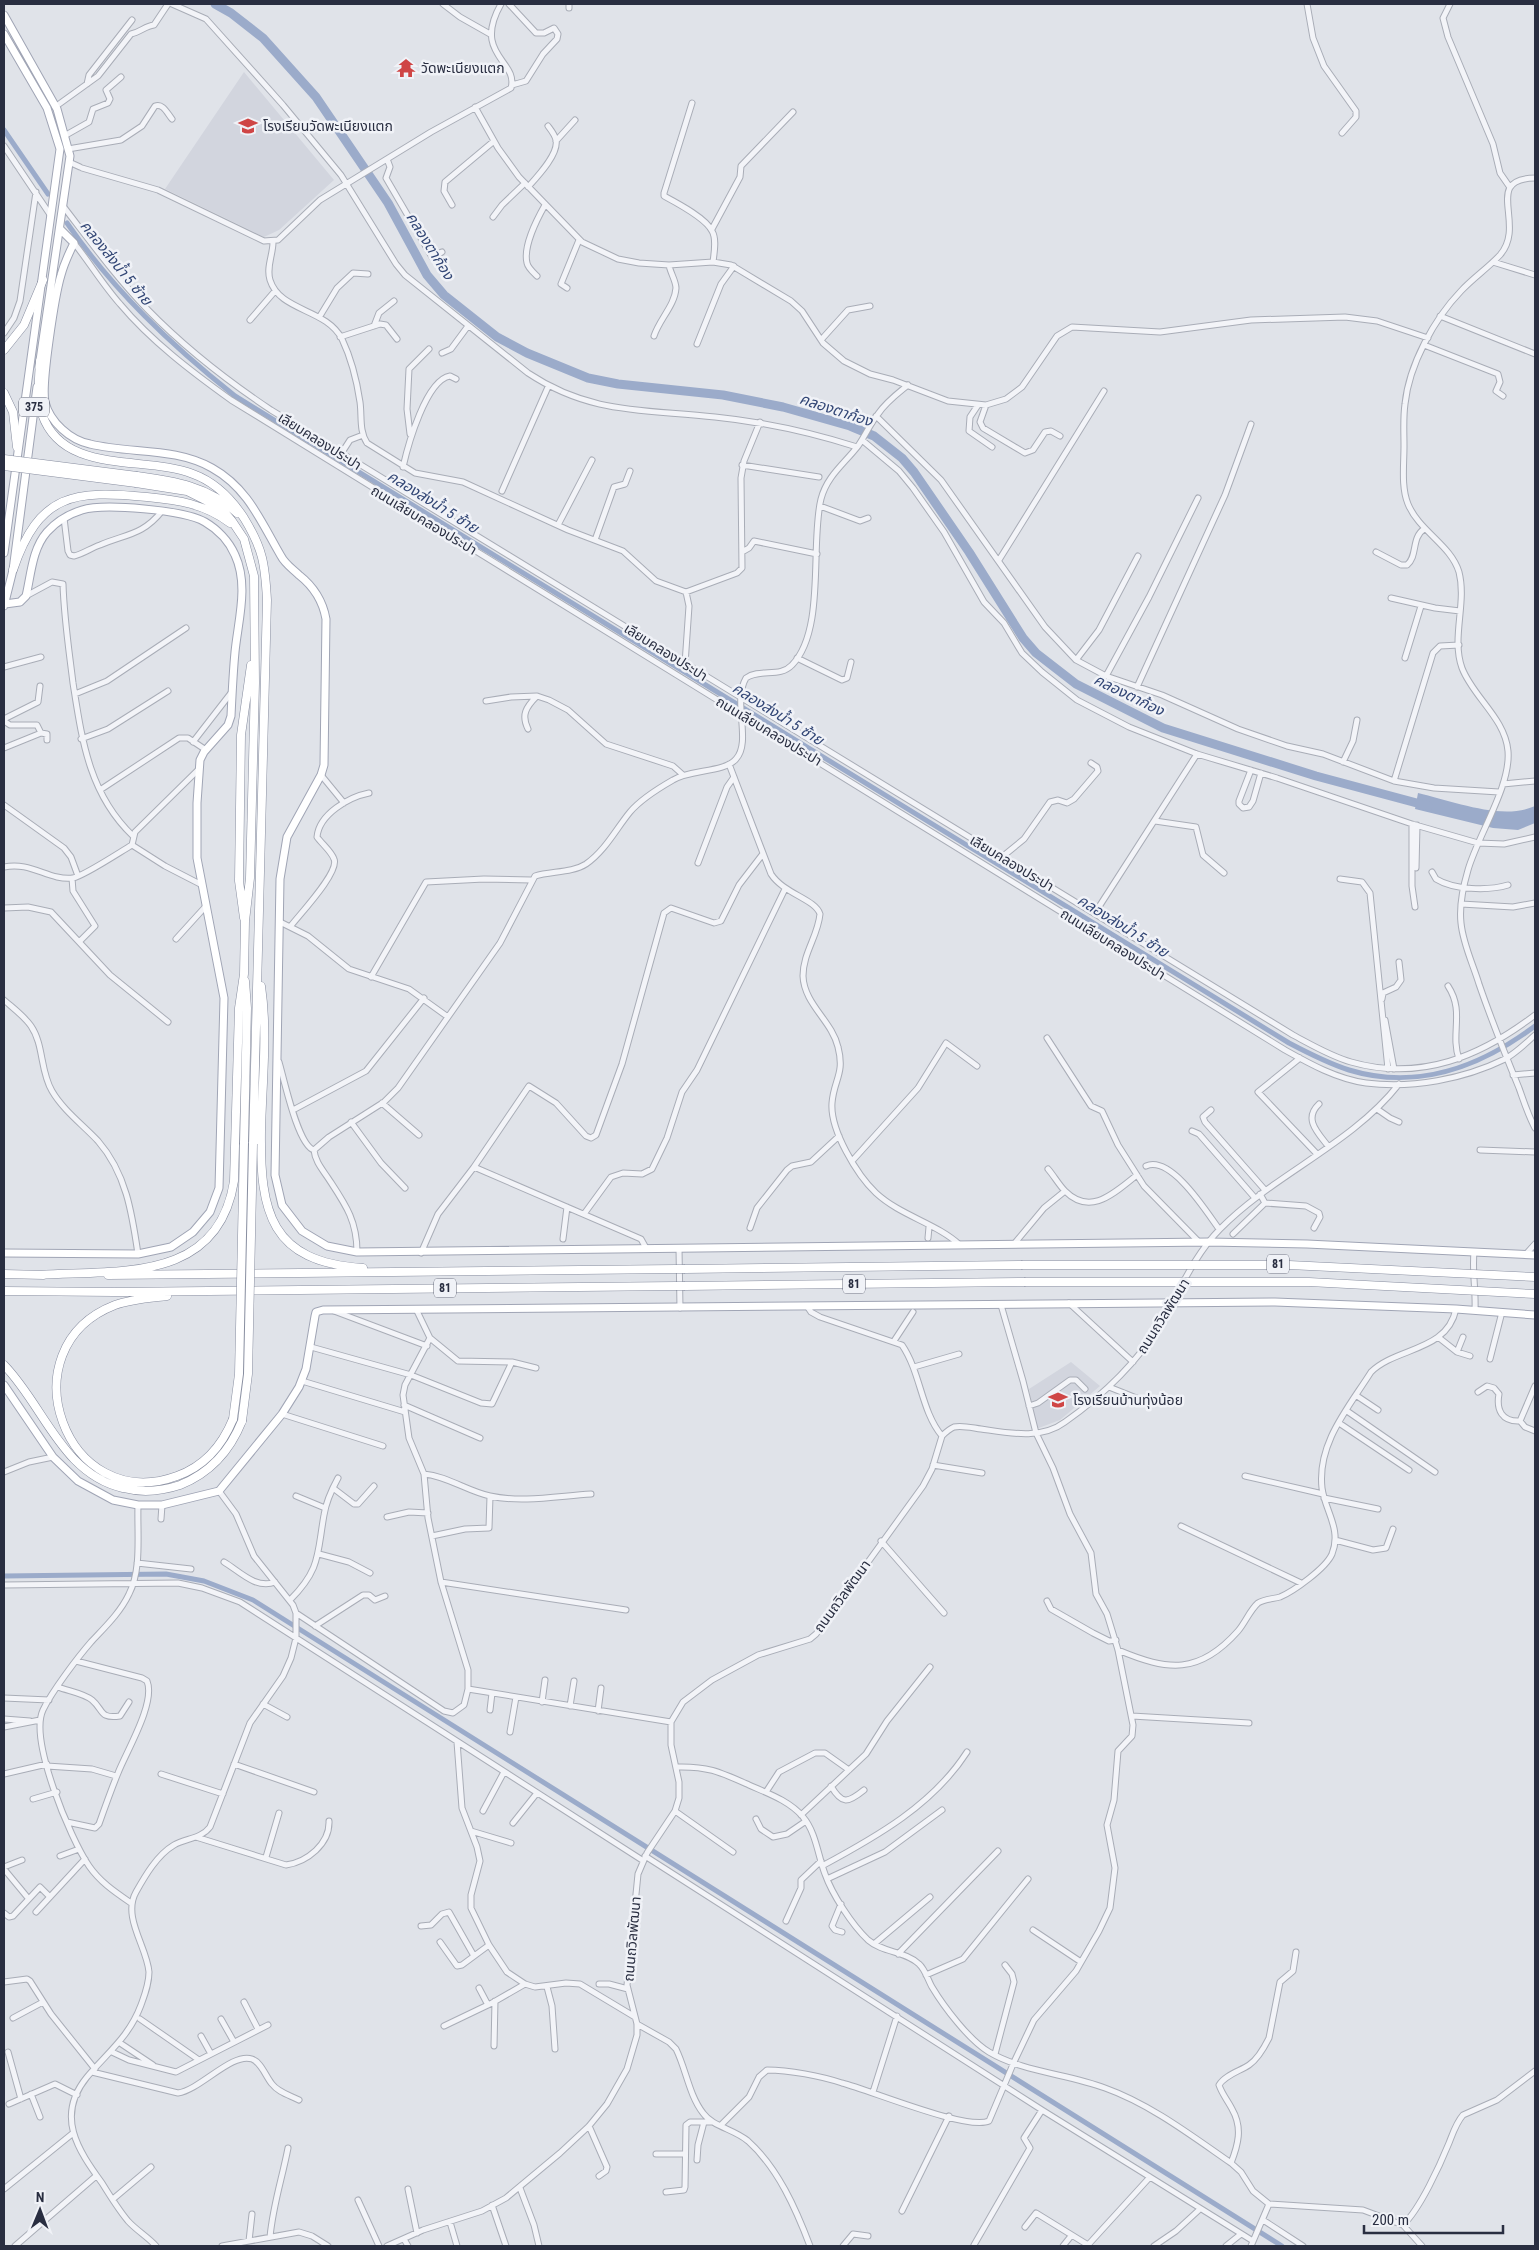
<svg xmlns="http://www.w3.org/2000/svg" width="1539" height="2250" viewBox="0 0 1539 2250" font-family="'Roboto Condensed','Noto Sans Thai',sans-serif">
<rect width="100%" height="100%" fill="#e0e3e9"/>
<path fill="#d2d5de" d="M244,72L334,180L279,230L264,237L165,189Z
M1071,1362L1100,1386L1060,1420L1036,1429L1029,1389Z"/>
<path fill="#9babca" d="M1418,793C1453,801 1502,821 1535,806V823L1518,830L1493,828L1415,809Z"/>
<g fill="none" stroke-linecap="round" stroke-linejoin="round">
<path stroke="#9babca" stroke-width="5" d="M4,130L48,194
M67,223C113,290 171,345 235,396L1289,1043C1308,1053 1327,1063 1349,1070C1418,1091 1480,1067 1535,1026
M4,1576L166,1574L204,1581L253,1600L1282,2246"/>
<path stroke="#9babca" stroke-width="9" d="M215,4L231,13L263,38L316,97L388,203L427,275L444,295L497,337L527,353L588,378L618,384L723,395L783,407L850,426L874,436L902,458L914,472L969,552L1023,638L1036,653L1076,684L1163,728L1316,776L1428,806"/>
<g stroke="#a9adb7" stroke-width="7">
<path id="minor" d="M172,4L206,19L283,105L341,175L396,264L405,275L528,373C591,415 645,409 715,417C764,422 810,432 857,447
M443,4L460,17L490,34
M509,4L536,33H544L554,28L558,34L557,39L543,54L526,81L512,85
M569,4V8
M1307,4L1313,38L1324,66L1356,111V117L1342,133
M1450,4L1443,18L1448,37L1493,144L1500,173L1509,186
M87,84L89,75L132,20
M692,103L664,193V196C677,203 706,218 712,231C717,239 714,253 713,262
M55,107L98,76L131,34C141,32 145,26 154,25L168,4
M475,107L498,148L519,177L582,242L618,259L639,263L669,265L713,262L731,265L791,301L802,311L823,343L844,361L870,374L893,380L948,401L986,405L1006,399L1022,387L1057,336L1072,327L1160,332L1251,320L1345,317L1377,321L1428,338
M66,135L89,122L93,109L108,103L110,99L106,90L121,77
M556,141L575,120
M4,146L51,216
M68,149L121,140L142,126L155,106C163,103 167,113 172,119
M387,159L390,167L386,178L432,257L442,252
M69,162L80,167
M82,168L158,190L264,241L278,240L320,200L431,132L511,88C519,61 472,55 501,4
M1535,178C1482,179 1527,224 1500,255C1488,268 1473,278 1461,291C1434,319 1409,365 1405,404C1403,418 1404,432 1404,446C1404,465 1401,487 1408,504C1419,531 1451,545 1459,572C1467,603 1451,638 1462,668C1473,697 1505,718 1508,751C1511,786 1478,835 1468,870C1463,887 1459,905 1461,923C1463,944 1473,964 1479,984C1491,1019 1505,1054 1519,1088C1524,1102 1528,1115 1535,1128
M528,187C537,177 559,154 556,140C555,135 551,130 548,126
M452,205L444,191L445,182L494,141
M63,206C90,241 116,277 147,309C185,348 226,380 271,410L1293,1035C1312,1045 1330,1056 1351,1062C1421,1082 1481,1056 1535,1015
M493,217L502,205L525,183
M712,229L740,177L741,166L793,112
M273,242C273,255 266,267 270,280C280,312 326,308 342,339C351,358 357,382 360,402C362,416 359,431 367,443L415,473L463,482L568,530L623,551L656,581L686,592L689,606L685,664
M74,243C90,263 103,285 120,304C151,341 192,372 231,400L1285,1050C1310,1064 1337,1079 1366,1083C1412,1089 1464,1079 1505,1059C1516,1053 1526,1043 1535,1035
M1493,262L1535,275
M537,276C534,273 528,268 527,263C523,247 537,219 545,205
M567,288L561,284L579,240
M320,316L337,288L353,273L368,274
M1440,316L1535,354
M250,320L275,291
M374,326L379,313L394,301
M4,333L14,318L20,301L36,192
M654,336C659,320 675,305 676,288C676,281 670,272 669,265
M340,337L380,324L386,325L397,339
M821,340L848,310L870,306
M697,344L721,284L734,266
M1424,345L1498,374L1500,382L1496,391L1503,396
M442,353L451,349L468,326
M978,405L970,417L969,431L992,447
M986,405L980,422L983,428L1025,453L1033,450L1045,432L1051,431L1060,436
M876,416L941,480L1045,627L1076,660L1106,676L1162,695L1238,729L1287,746L1323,754L1394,781L1434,788L1499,792
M410,434L407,409L409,369L429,349
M862,440L899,471L913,488L944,532L984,602L1004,623L1022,653L1042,672L1077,700L1129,727L1197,754L1277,778L1412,824L1478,843L1504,844L1535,837
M341,454L350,440L363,435
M742,465L819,477
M403,467C408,445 426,380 450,376L456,379
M502,491L548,387
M820,506L860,521L868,518
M64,518L68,551L70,555L74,556C83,554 91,548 100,545C126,534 143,535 162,511
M558,525L592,460
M595,540L614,487L625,484L630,471
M742,552L749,548L754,541L817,554
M1376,552L1401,565H1407C1418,556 1411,538 1424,529
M999,560L1104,391
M686,592L737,573L742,568L741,478L744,461L760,422
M26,596L52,582L63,584C64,618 69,650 73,683C82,740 89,794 133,836
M1391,598L1435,608L1460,611
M797,658L842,680L847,678L851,662
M1405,658L1421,606
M1076,660L1099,630L1138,556
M4,667L41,657
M1106,676L1149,597L1198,498
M1137,687L1225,495L1251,424
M75,694L107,681L186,628
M486,701L511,697L537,696
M4,719L38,702L40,686
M4,721L10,725H37L41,733
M528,729C521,715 526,707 537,696L549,700L568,710L606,744L673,766L682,774
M81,739L108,729L168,691
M193,742L231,693
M4,748L41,733L47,734V740
M1343,762L1353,741L1357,720
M729,764L771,874C784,894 815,899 820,914C818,936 803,953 803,976C804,1004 832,1021 838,1047C845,1074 834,1079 832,1103C830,1130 857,1175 876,1193C901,1216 936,1223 960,1245
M1251,770L1239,801V804L1243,808L1249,807L1253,801L1261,773
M321,775L344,803
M1394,781L1433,653L1440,646L1459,645
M1503,784L1535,781
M100,790L179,738H188L206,750
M4,805L64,848L71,857L78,876
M1155,821L1196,827L1203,855L1224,873
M1412,824V886L1415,907
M132,845L135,832L199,769
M132,845L165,866L202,885
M1002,857L1024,839L1050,802L1058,800L1067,803L1074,799L1098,771L1097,767L1091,763
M698,863L727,787L734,777
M4,867C31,861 49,881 73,878C84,876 120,852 132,845
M1416,868L1417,825
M1432,872L1436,879C1454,890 1488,891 1508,885
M72,878L73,891L95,926L80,941
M1340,879L1362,882L1370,893L1388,1069
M1461,904L1513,907L1535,903
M4,908L28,907L51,912L110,975L168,1022
M1095,913L1197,754
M280,922L308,936L349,969L409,989L448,1017
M290,927C299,915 340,872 334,859C331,851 322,844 317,837C319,814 349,797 369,793
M176,939L206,906
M371,977L426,882L484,879L531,880
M1448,986C1465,1012 1450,1033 1459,1059
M1382,999L1383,993L1396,987L1401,980L1399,962
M4,1000C13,1008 24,1016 31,1026C44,1045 40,1071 52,1091C63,1110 83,1125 98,1141C126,1173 132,1213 138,1254
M1385,1020L1394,1069
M1047,1038L1091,1106L1102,1111L1118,1145L1144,1186L1199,1242
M1300,1058L1258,1092L1317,1154
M279,1062C284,1079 298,1146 314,1150
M1513,1075L1535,1073
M382,1103L419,1135
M1319,1104C1303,1119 1318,1133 1328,1146
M1377,1109L1390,1118L1399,1122
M293,1110L366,1071L424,998
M1211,1110L1203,1117L1205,1122L1265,1190
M351,1122L381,1163L405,1188
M1192,1131L1199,1134L1255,1198
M1480,1150L1535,1152
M853,1160L918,1088L946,1043L977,1066
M1146,1166C1171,1155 1206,1211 1219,1229
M474,1167L529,1086L556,1103L586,1136L591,1138L596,1135L622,1064L664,913L671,908L714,923L721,921L739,885L762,855
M1048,1169C1054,1176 1059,1185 1065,1191C1091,1217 1115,1192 1137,1175
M1265,1203L1306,1206L1319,1213L1320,1217L1314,1228
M584,1214L611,1177L623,1173L642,1174L652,1169L667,1138L682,1092L697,1070L785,889
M750,1228L757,1208L787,1170L792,1166L811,1162L839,1136
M1233,1234L1265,1203L1260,1194
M928,1238L929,1227
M563,1239L567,1207
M1014,1244L1044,1208L1065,1191
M679,1248L680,1308
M357,1252C357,1220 345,1204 328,1178C322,1169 315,1161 314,1150L329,1137L384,1102L398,1088L500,943L535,876C551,871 572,873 586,864C605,851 616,829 630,812C641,799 659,788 673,780C690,769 724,773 736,759C752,741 732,702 746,678C760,668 780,678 792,665C826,630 810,543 821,499C827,476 844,464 858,446C865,436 870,424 878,414C886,402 897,394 908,385
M1474,1252C1472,1272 1476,1290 1475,1310
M421,1253L438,1214L474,1167L641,1239L646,1248
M1525,1255L1535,1244
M1069,1303L1133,1362
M807,1306L811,1312L820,1317L902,1345C921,1373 921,1411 942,1436
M334,1311L427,1346
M1438,1337L1457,1352L1470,1356
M894,1341L913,1312
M311,1347L411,1375L481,1403L492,1404L512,1362L458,1361L430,1338
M1457,1352L1463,1337
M1490,1359L1502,1312
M512,1362L536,1368
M914,1367L959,1354
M302,1381L405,1412
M1109,1387L1144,1401
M1478,1392L1487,1386L1494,1388L1499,1394C1496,1410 1502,1422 1520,1421L1535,1386
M1357,1396L1378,1410
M404,1405L480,1438
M1029,1406L1038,1403L1070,1380H1076L1085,1389
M1347,1411L1435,1472
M282,1414L383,1446
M1520,1421L1525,1427L1535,1431
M1339,1423L1409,1470
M933,1465L982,1473
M4,1472L29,1462L53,1457
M424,1474C447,1476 467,1491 490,1496C522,1503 558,1496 591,1494
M1245,1476L1323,1494
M333,1488L354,1504H358L374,1486
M296,1496L325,1508
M1324,1498L1378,1509
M387,1517L409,1512L428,1513
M161,1519L162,1505
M1181,1526L1301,1583
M432,1536L465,1529L489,1528L490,1496
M1335,1540L1373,1550L1386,1548L1393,1529
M881,1541L944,1613
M319,1554L349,1562L370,1573
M224,1562C238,1570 256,1590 275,1582
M137,1563L191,1569
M441,1582L626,1610
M4,1585L178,1583L202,1588L240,1602L642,1860
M290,1600C321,1569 317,1554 324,1515C326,1502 332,1489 338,1478
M1047,1601L1051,1609L1093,1633L1109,1641L1116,1640
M296,1613L444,1711L453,1713L464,1705L468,1689V1670L441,1582L428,1518L424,1474L409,1438L403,1395L405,1385L430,1338L416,1309
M315,1626L363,1595H369L375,1600L385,1596
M1118,1650C1168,1671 1199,1675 1238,1631C1245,1623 1250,1610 1258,1603C1264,1599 1273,1599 1280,1597C1294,1591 1326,1568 1332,1554C1342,1529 1325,1511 1322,1488C1317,1443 1349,1407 1371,1372C1396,1347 1447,1352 1456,1309
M58,1687C68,1691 83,1693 92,1700C104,1710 99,1719 120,1716L129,1702
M468,1689L671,1722
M4,1698L49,1700
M542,1702L545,1680
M263,1704L287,1717
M570,1706L574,1681
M490,1710L492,1693
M598,1711L601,1688
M1132,1716L1249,1723
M4,1719L30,1721
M4,1727L40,1720
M510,1732L516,1697
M457,1742L462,1808L477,1847L480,1861L471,1895V1908L489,1945L507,1972L525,1984L535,1987L566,1983L580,1984L635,2017
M234,1764L314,1792
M47,1766L92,1769L116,1776
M676,1767C708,1766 720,1772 749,1785C767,1793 790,1801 803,1817C816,1832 818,1856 825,1874C832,1894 852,1925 868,1940C883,1953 905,1951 919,1964C925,1969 928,1980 932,1987C944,2007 969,2040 989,2052C1023,2072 1068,2074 1105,2088C1150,2104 1192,2136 1231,2163L1241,2172L1253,2191L1269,2204L1363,2210L1403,2225C1420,2209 1440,2165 1449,2143C1453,2133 1456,2123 1463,2115L1497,2100L1535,2071
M4,1774L47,1764
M161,1774L223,1794
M831,1786C842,1805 848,1803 864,1790
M766,1792L779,1772L815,1753H825L849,1770
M33,1799L57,1792
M483,1811L504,1772
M675,1811L733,1852
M801,1815L866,1754L887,1721L930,1667
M756,1819L761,1829L773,1837L787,1834L806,1821
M67,1822L95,1828L99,1824C105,1807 111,1790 118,1773C126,1752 156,1703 147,1681L142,1678L76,1661
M513,1823L537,1793
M471,1831L511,1843
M196,1837L286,1865C307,1862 330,1844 329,1821
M60,1856L79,1849
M645,1856L1042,2110L1253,2241
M266,1857L279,1813
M822,1866C876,1837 933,1805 967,1752
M4,1867L22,1860
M4,1869L28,1898
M827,1879L885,1852L942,1810
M131,1903C115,1892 100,1882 89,1866C70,1838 29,1740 43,1710C52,1691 78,1657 91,1642C105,1627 120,1613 129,1594C142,1569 137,1533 138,1505
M841,1904L832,1926L835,1930L842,1932
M36,1912L85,1859
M4,1913L9,1917L13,1916L40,1887L50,1897
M786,1921L801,1888V1880L821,1861
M421,1926L431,1925L442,1914L449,1912L474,1956
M1033,1930L1081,1962
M440,1942L457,1966L462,1965L489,1945
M874,1944L930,1897
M898,1954L998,1851
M926,1975L963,1959L1028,1879
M4,1982L27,1979L30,1981L51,2014L95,2069
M599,1984H609L628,1989
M547,1987L552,2006L555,2049
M479,1988L488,2005
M244,2002L258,2029
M13,2018L43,2002
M140,2019L199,2060
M221,2019L234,2042
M637,2024L669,2042L676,2049C686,2069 689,2095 703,2113C713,2127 734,2129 748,2141C778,2168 796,2209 810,2246
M444,2026L492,2003L525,1984
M201,2036L211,2054
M120,2043L153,2065
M494,2046L495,2001
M8,2052L21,2099
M112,2052L129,2060L176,2072L268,2025
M995,2054L1014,1982L1012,1974L1005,1965
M92,2072L178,2093C200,2090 232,2052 252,2059C261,2062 266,2077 272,2084C278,2092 289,2095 299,2100
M873,2092L897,2016
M31,2094L40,2117
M9,2104L55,2084L77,2095
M721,2125L749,2097L759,2077L767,2070C789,2070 821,2076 842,2083C870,2090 967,2131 989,2121L1014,2062L1034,2020L1076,1971L1099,1931L1110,1908L1115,1868L1107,1825L1114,1800L1118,1751L1132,1736L1133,1725L1118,1650L1107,1614L1096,1594L1091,1553L1070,1514L1053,1468L1036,1433L1023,1381L1001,1305
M589,2126L607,2167L606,2171L599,2176
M656,2154H685
M697,2160L698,2145L704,2122
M1231,2163C1238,2145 1243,2128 1232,2109C1228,2101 1222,2094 1219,2085C1225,2075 1240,2071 1249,2065C1258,2059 1264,2048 1269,2038L1280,1982L1293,1971L1296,1952
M520,2188L534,2225L539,2246
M4,2189L72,2134
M408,2189L417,2233
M666,2192L684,2190L685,2187L686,2125L690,2122H711
M113,2199L151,2167
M358,2200L379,2246
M492,2205L506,2246
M902,2211L949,2116
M1263,2220L1303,2246
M450,2222L457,2246
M1403,2225L1422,2246
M1025,2227L1036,2213L1088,2245L1150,2177
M270,2237C273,2205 282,2179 288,2148
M404,2239L408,2246
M249,2241L252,2214
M974,2245L1030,2148L1024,2138L1042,2110
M15,2246L96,2176
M156,2246C148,2237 136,2230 128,2221C118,2209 110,2196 102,2183C78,2150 55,2116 87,2077C108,2052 129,2037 141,2005C145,1994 149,1984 149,1972C147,1947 122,1917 136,1892C145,1876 157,1855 174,1845C186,1838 201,1839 210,1827L250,1723L283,1676L291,1658L296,1638V1613L293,1605L254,1556L236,1514L219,1491
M222,2246L299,2232L312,2236L328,2246
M387,2246L423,2230L482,2211L506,2198L560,2153L589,2126L607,2104L627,2069L637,2035V2024L627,1985L638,1874L647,1853L675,1811L679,1798V1782L671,1745V1722L683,1702L712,1680L758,1655L810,1639L816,1634L923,1486L932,1469L942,1436C946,1432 949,1429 954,1427C962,1425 973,1428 981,1429C1009,1433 1041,1440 1065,1422C1102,1396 1136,1364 1160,1325C1178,1294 1194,1255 1220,1229C1274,1174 1351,1145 1399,1084
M843,2246L853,2234L868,2236
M1063,2246L1071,2236
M1154,2246L1176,2231L1200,2209
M1226,2246L1241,2234
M1251,2246L1269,2204"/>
</g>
<g stroke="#a0a5b5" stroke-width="9">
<path id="major" d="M4,15L57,109L70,156L39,367
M4,34L47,108L60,149L4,553
M60,229L74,243C69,253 64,264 61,275C55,295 41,384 45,402C50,422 70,440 90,444C131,454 175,447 212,468C248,488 261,522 281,556C285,564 293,569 299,575C313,586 323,602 326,619L324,765L321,775L287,837L280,879L275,1175L282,1205L302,1231L327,1246L357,1252L1209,1242L1307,1244L1535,1255
M4,606L13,570L37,387
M4,1253L138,1254L171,1247L193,1232L210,1212L219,1188L224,998L197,858V803L200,760L204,752L228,725L231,716C232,695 233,673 235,652C238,621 249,585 235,555C229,541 217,529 205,522C184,510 104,503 82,510C69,514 56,522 47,532C32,549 31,575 26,596L20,602L5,604
M4,1385L53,1457L78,1481L113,1500L138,1505H162L219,1491L282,1414L299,1387L306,1369L315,1316L316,1312L323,1310L1275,1302L1456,1309L1535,1315"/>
</g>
<g stroke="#888ea0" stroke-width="9">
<path id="highway" d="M4,350L24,325L43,280
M40,361C39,378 37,397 42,414C63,476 146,455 193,474C215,482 231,498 244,518C263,549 265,564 267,600L253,1144
M4,393L13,412L17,447
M137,476C174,481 208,486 237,513
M13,570C39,493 74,490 147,497C178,500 205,504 230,523
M244,918L239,881L241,735L251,665
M261,986C268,1033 262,1084 261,1131C260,1212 270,1262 363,1268
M244,1143L247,1008L245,981
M685,1269L1021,1265
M4,1274L44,1275
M40,1275C119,1270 218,1283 234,1181L239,1008L244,974L245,921L250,878L255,683L254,576L244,539L232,521L221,508L187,491L136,483
M108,1275L676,1269
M685,1286L1024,1282
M4,1291L114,1292L676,1286
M167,1296C150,1298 132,1299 115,1305C4,1348 66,1517 177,1476C205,1466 222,1446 233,1419
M4,1365C44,1406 62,1474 123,1488C142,1493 162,1491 180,1485C210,1473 230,1451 242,1421"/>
</g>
<use href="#minor" stroke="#f3f4f8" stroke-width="5"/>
<use href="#major" stroke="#fff" stroke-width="7"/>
<use href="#highway" stroke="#fff" stroke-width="8"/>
<g stroke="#888ea0" stroke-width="9" stroke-linecap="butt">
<path id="highway-bridge" d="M4,459L137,476
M4,466L136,483
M1021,1265H1289L1535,1277
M676,1269H685
M1024,1282H1309L1535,1294
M676,1286H685
M233,1419L239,1374L244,1143
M242,1421L248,1374L253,1144"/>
</g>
<use href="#highway-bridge" stroke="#fff" stroke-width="8"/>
</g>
<defs>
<g id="temple-bare" transform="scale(1.5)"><path d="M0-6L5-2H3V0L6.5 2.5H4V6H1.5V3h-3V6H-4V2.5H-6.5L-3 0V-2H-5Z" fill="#cf4545" stroke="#f0f2f7" stroke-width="2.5" paint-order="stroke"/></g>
<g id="school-bare" transform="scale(1.5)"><path d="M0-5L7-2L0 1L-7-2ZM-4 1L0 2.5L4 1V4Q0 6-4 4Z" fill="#cf4545" stroke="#f0f2f7" stroke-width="2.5" paint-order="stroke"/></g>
</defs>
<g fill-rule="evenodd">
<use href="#temple-bare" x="406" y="68"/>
<use href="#school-bare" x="248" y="126"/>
<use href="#school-bare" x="1058" y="1400"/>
</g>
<g text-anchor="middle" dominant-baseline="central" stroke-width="5" stroke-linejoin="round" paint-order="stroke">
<g fill="#f0f2f7" stroke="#656978" stroke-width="1">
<rect x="19" y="397.5" width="30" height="19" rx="4"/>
<rect x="1267" y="1254.5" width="22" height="19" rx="4"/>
<rect x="843" y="1274.5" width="22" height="19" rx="4"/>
<rect x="434" y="1278.5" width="22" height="19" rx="4"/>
</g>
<g font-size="12" font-weight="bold" fill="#292e41">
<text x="34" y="407">375</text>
<text x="1278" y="1264">81</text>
<text x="854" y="1284">81</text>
<text x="445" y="1288">81</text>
</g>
<g font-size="14" fill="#292e41" stroke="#f0f2f7" text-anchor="start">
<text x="421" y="68">วัดพะเนียงแตก</text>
<text x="263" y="126">โรงเรียนวัดพะเนียงแตก</text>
<text x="1073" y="1400">โรงเรียนบ้านทุ่งน้อย</text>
</g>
<g font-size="14" fill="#292e41" stroke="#f0f2f7">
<text transform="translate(320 441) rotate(32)">เลียบคลองประปา</text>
<text transform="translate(424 520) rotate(31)">ถนนเลียบคลองประปา</text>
<text transform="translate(666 652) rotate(32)">เลียบคลองประปา</text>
<text transform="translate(769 731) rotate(31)">ถนนเลียบคลองประปา</text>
<text transform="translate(1012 863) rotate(31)">เลียบคลองประปา</text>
<text transform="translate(1113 944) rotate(32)">ถนนเลียบคลองประปา</text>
<text transform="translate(1163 1316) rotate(-58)">ถนนถวิลพัฒนา</text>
<text transform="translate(842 1596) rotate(-54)">ถนนถวิลพัฒนา</text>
<text transform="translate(632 1939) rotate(-85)">ถนนถวิลพัฒนา</text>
</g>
<g font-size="15" font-style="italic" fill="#324675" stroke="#f0f2f7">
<text transform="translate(430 246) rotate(58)">คลองตาก้อง</text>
<text transform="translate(116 263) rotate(51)">คลองส่งน้ำ 5 ซ้าย</text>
<text transform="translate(836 410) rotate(18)">คลองตาก้อง</text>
<text transform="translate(433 502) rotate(32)">คลองส่งน้ำ 5 ซ้าย</text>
<text transform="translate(1129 695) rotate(26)">คลองตาก้อง</text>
<text transform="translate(778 714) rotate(32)">คลองส่งน้ำ 5 ซ้าย</text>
<text transform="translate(1123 926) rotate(32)">คลองส่งน้ำ 5 ซ้าย</text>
</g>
</g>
<rect width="1539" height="2250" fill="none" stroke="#292e41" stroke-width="10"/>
<g transform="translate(40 2210) rotate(1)" stroke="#f0f2f7" stroke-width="4" paint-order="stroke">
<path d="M0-4L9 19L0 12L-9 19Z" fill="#292e41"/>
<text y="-8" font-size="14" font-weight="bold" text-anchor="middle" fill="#292e41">N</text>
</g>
<path d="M1364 2225v8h139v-8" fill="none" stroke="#292e41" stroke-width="2.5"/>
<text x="1372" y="2225" font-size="15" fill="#292e41" stroke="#f0f2f7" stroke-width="4" paint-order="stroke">200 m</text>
</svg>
